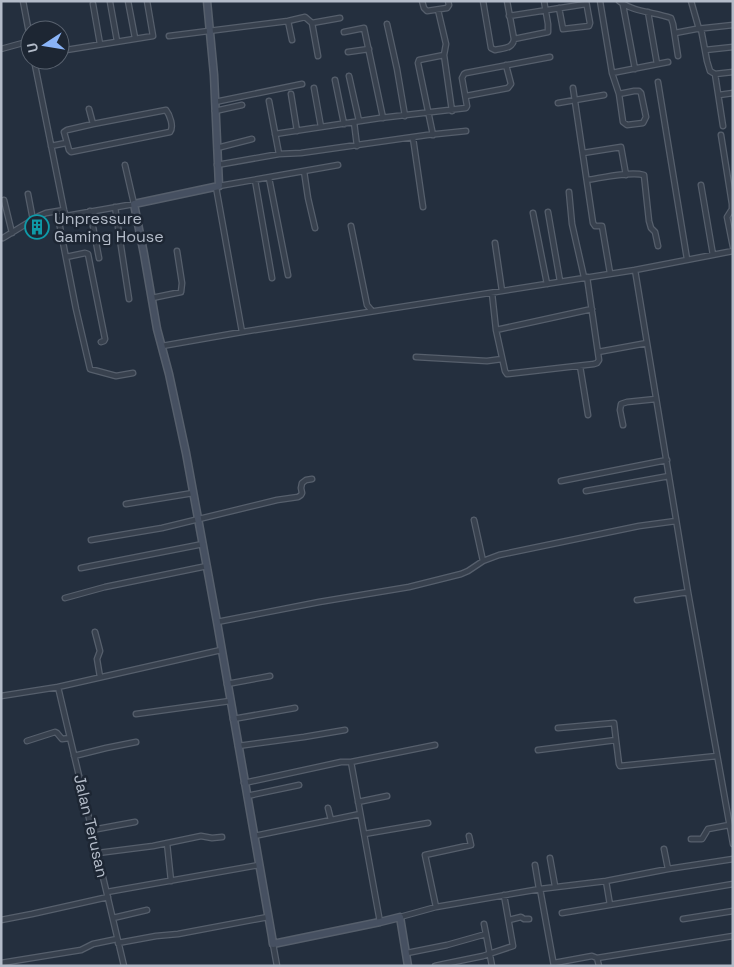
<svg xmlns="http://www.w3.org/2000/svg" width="734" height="967" viewBox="0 0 734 967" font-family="'Space Grotesk',sans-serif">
<rect width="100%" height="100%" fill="#242f3e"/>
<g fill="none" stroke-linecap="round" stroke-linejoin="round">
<g stroke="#565f6c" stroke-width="7">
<path id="street" d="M23,1L30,38
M128,1L135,38
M422,1L424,8L427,11L447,8L449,5L448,1
M483,1L491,48L495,50C503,48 513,49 514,39L507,1
M600,1L612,73L619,94L623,122L627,125L643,123L646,117L641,93L639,91H634L619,94
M619,1C633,12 654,12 671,18L673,24L678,56
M691,1L699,29
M110,2L117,41
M93,4L100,44
M623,5L635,69
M559,8L563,29L589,26L590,23L586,1
M438,10L446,44L444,55L452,111
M648,12L657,64
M509,16L586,4
M288,21L292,40
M312,23L318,56
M387,24L397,69L405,116
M701,29L707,61L710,71L715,74L733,72
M344,32L364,28L383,118
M675,33L696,29L733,25
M169,36L288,21L305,17L312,23L340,18
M514,39L548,32V24L544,1
M1,49L30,41
M705,50L733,47
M60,51L153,36L147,1
M348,52L369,49
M34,60L64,210L66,216L134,204L125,165
M612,73L668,62
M715,74L723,126
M349,76L359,121
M335,80L344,124
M658,82L687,259
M314,88L321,127
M573,88L593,223L595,226H602L610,273
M291,94L297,131
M719,95L733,93
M466,96L508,88L511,84L506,65
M269,101L279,154
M215,102L302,84
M558,103L604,95
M89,109L93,124
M166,110C170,115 174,127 170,132L71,152L69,150L64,132L67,130L93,124Z
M215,111L242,105
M354,122L357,146
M275,134L380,118L466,108L467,106L462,78L464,74L466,73L550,57
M433,135L418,63L419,60L444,55
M721,135L732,204V209L727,217L733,247
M413,138L423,207
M51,146L66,143
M217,148L252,139
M583,153L621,147L626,175
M217,165L279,154L301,153L427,135L466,131
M304,171L338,165
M269,178L288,275
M255,180L272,278
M587,180C601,178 630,171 644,175L649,221L651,228L655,232L658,246
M701,185L713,255
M219,186L304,171L308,198L315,228
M216,187L242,332
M569,192L572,224L584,277
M28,194L33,220
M4,200L12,233
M115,207L129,299
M90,211L99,258
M548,212L560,281
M533,213L547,284
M66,216L59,222L76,309L90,369L116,376L133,373
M351,226L367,305L372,311
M3,238L39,216L46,213L64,210
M495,243L502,291
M66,257L85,253L88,254L105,339L104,341L101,342
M635,270L733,251
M492,293L496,330L505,371L507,374L594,364L597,363L599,360L587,277
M152,298L181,292L182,283L177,251
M496,330L592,309
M162,346L242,332L635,270L688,592L733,844
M598,352L647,343
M416,357L487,361L502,359
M580,366L588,415
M623,425L620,410L621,404L627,402L656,399
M561,481L667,460
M586,491L669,476
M126,504L193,493
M474,520L483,561
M91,540L162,528L277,500L298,497L301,495L302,493L301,488L302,483L306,480L312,479
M81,568L203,544
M65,598L105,587L207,566
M637,600L688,592
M217,622L319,602L409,587L461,574L468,571L483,561L499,555L639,526L676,521
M95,632L100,651L97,659L100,677
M227,684L270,676
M58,687L124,966
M1,696L58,687L221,650
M136,714L230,701
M233,719L295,708
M558,728L614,723L616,740
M27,741L55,732L57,733L62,739L70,738
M238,746L304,737L345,730
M538,750L616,740L619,764L620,766L717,756
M74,756L106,748L136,742
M351,762L435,745
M244,783L341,762H351L380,922
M247,796L299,785
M358,802L387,796
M328,808L331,820
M92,830L135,822
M364,834L428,823
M254,836L360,814
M691,839H702L708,829L729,825
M167,843L171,881
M664,849L668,869
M98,853L153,846L201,836L212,838L222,837
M550,858L555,886
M535,865L539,889
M606,881L610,905
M540,889L554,966
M107,892L259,865
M436,907L425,855L471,845L469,836
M562,913L733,884
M400,917L436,907L540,889L606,881L668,869L733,859
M113,918L147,910
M683,919L733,911
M1,920L32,914L108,897
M509,920L521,917L524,919H529
M484,924L486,934
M118,943L156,936L178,934L268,917
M273,944L277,966
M407,953L447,945L486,934L492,966
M1,963L81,950L93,944L117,939
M554,963L592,956L597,958
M444,964L483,956L513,946L504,895
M435,966L444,964V966
M599,966L597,958L733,936"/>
</g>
<g stroke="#565f6c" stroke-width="9">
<path id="secondary" d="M207,1L214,75L219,186L134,204L144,254L157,329L169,374L186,453L217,622L272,937L273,944L380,922L400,917L408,966"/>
</g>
<use href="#street" stroke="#38414e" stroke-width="4.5"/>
<use href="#secondary" stroke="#465061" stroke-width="6"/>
</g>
<defs>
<g id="building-ring" transform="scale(1.25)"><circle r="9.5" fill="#1d2633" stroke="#0f9aa8" stroke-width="1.5"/><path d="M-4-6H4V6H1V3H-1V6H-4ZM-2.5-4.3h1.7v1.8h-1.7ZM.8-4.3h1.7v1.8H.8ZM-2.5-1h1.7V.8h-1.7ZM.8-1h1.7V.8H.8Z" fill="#0f9aa8"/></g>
</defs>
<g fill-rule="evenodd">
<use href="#building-ring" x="37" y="227"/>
</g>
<g text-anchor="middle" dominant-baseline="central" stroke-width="5" stroke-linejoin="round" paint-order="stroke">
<g font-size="16" fill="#b4bcc9" stroke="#1d2633" text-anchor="start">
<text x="54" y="218">Unpressure<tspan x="54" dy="18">Gaming House</tspan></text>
</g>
<g font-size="16" fill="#b4bcc9" stroke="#1d2633">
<text transform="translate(91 826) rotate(77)">Jalan Terusan</text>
</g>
</g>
<rect width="734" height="967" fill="none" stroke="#b4bcc9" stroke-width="5"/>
<g transform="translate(45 45) rotate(258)"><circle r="24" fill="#1d2633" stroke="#59626f"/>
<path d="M0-4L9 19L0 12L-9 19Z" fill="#8ab4f8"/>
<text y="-8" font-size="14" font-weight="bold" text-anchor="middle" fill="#b4bcc9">U</text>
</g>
</svg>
